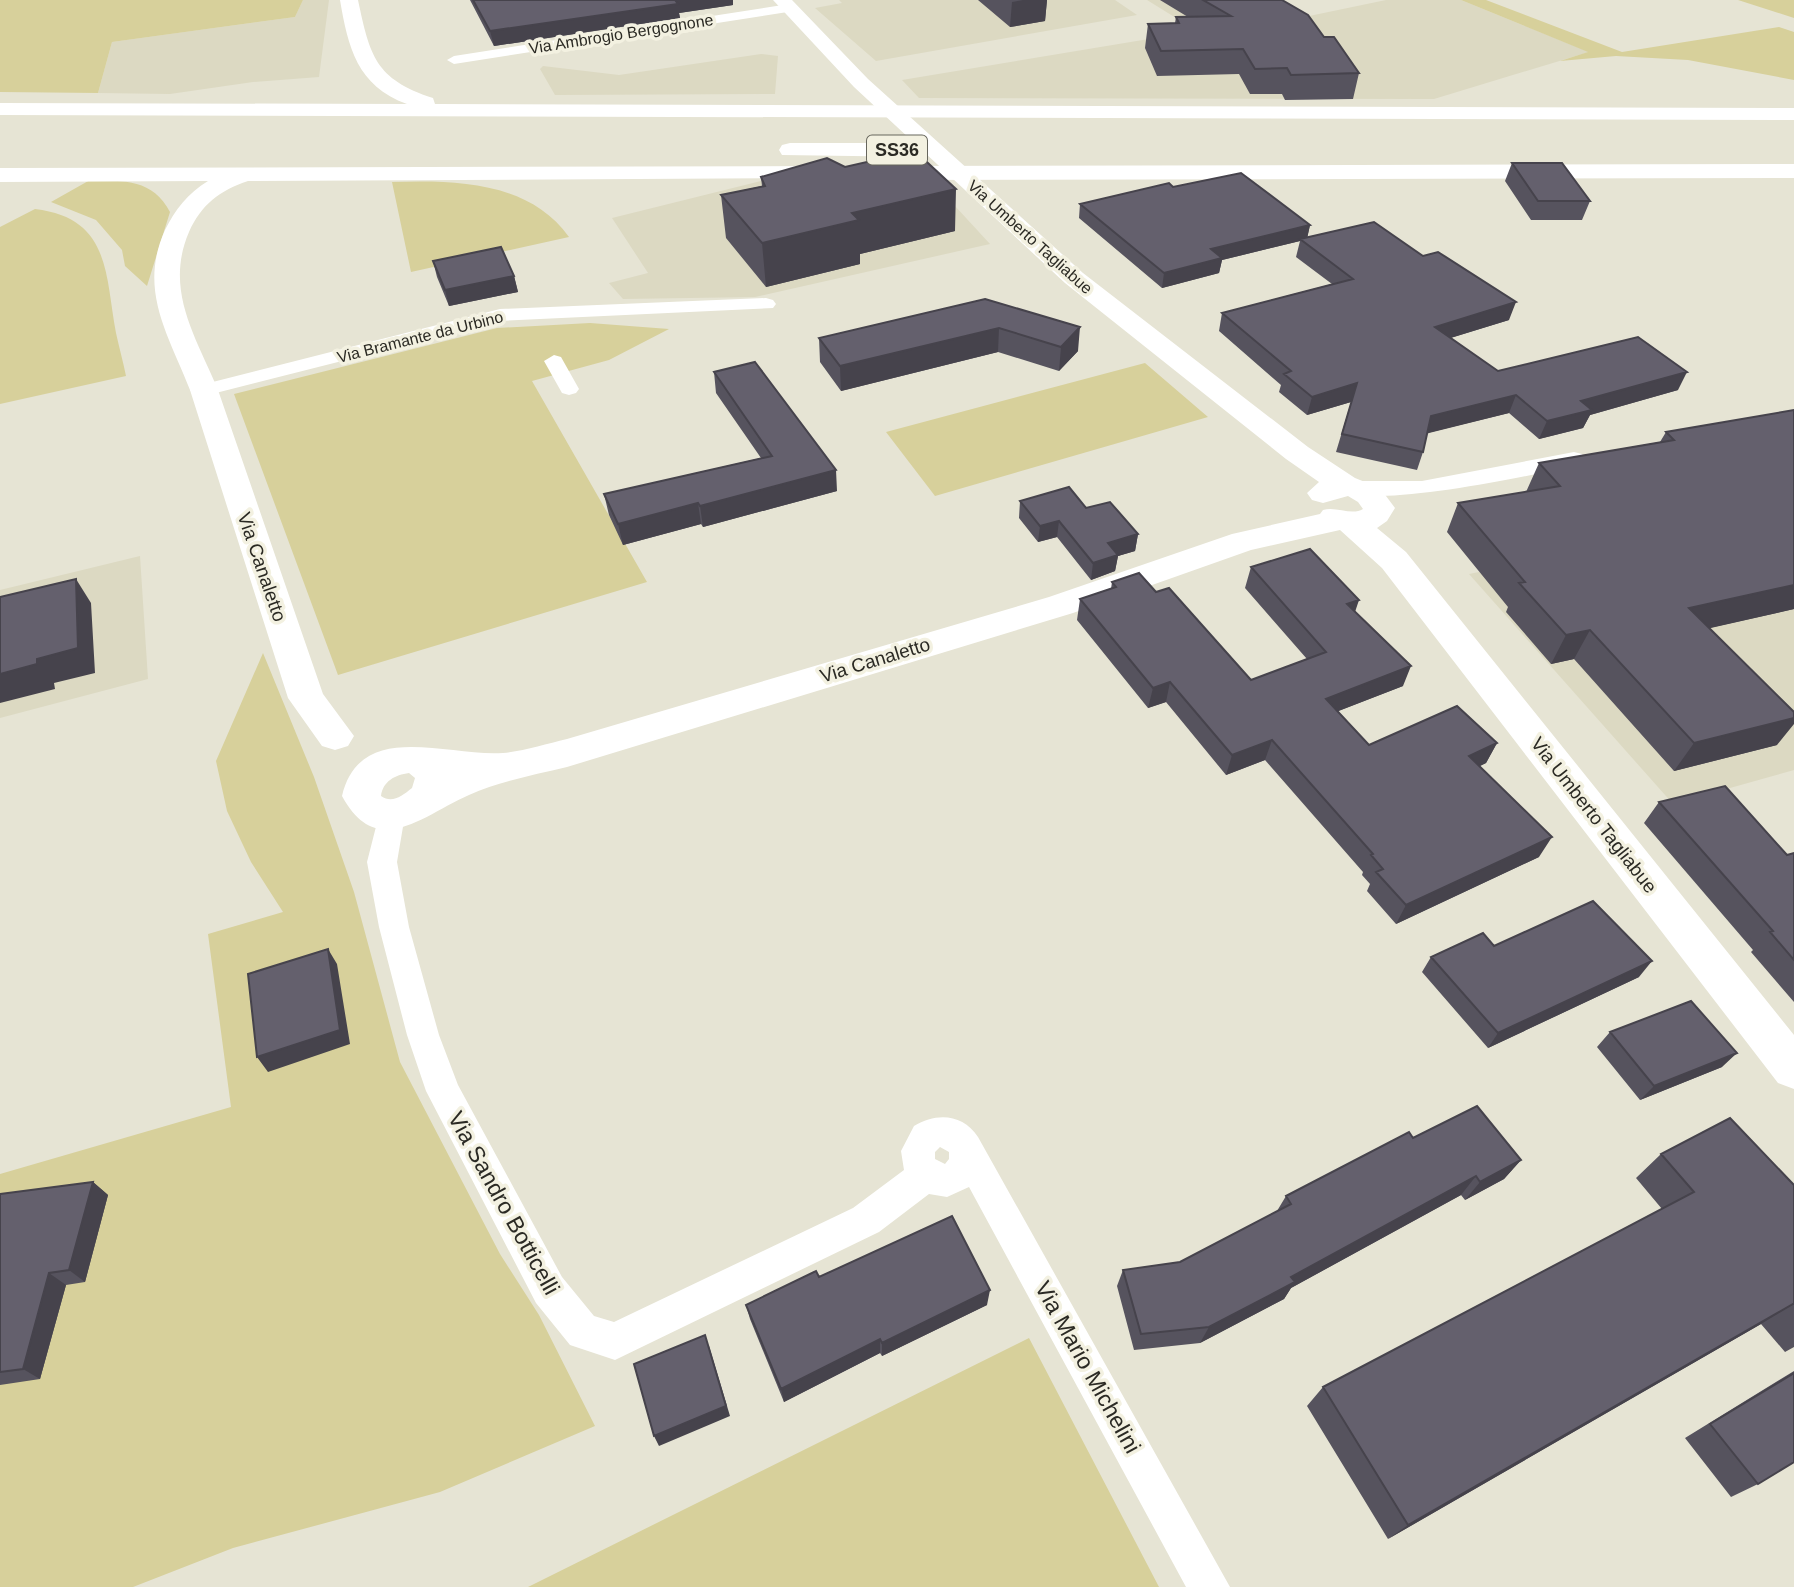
<svg xmlns="http://www.w3.org/2000/svg" width="1794" height="1587" viewBox="0 0 1794 1587" font-family="Arial,sans-serif">
<rect width="100%" height="100%" fill="#e6e4d4"/>
<path fill="#dcd9c2" d="M303,0H329L319,77L253,82L170,94L98,93L112,42L295,17Z
M839,0H1115L1137,15L876,61L815,8L842,3Z
M1147,0H1256L1290,20L1386,0H1461L1589,52L1434,99L919,98L902,80L1197,31Z
M761,54L778,56L775,94L555,95L540,69L543,66L619,75Z
M761,181H932L990,244L755,297L623,299L609,283L648,273L612,218Z
M1794,509V770L1673,804L1469,574Z
M140,556L148,679L0,718V590Z"/>
<path fill="#d7d09b" d="M0,0H303L295,17L112,42L98,93L0,92Z
M1461,0H1486L1622,52L1779,27L1794,32V80L1688,60L1616,56L1560,61L1588,52Z
M1738,0H1794V18Z
M90,180C125,181 153,179 170,212L147,286L125,266L122,250L96,220L51,202Z
M392,182C455,180 529,181 569,237L411,272Z
M35,209C111,218 105,275 116,333C119,347 123,361 126,376L0,404V227Z
M590,323L669,329L609,360L532,381L647,582L338,675L234,394L497,328Z
M1145,363L1208,417L935,496L886,432Z
M263,653L314,777L354,892L400,1062L500,1254L539,1315L595,1426L440,1492L233,1548L133,1587H0V1174L231,1107L208,934L283,912L251,862L227,811L216,761Z
M1029,1338L1159,1587H528Z"/>
<g fill="none" stroke-linecap="round" stroke-linejoin="round">
<path fill="#fff" fill-rule="evenodd" d="M789,4L796,8L794,11L454,64L447,60L454,56Z
M766,298L773,300L776,304L773,308L500,321L204,396L194,390L197,386L500,309Z
M554,355L561,357L579,389L576,393L569,395L562,393L544,361Z
M1574,452L1582,454L1585,459L1582,464C1549,472 1361,513 1345,488L1356,481H1422Z
M391,804L401,807L405,815L397,862L409,927L439,1035L458,1085L562,1277L594,1316L614,1322L853,1208L904,1170L901,1151L914,1126C937,1112 963,1114 978,1137L1230,1587H1186L969,1187L947,1197L929,1194L879,1232L615,1360L570,1345L536,1303L426,1091L407,1035L379,927L367,862L381,807ZM940,1147L949,1152V1159L945,1164L935,1159V1152Z"/>
<path fill="#fff" fill-rule="evenodd" d="M773,0H792L868,79L1083,273L1308,447L1355,478L1380,488L1395,508L1387,521L1377,528L1406,552L1794,1035V1089L1778,1083L1382,568L1340,530L1251,550L1073,613L567,767C534,775 500,781 469,795C423,815 377,861 342,796C360,719 447,757 503,753C524,751 546,744 567,739L1049,597L1232,534L1320,514L1323,510C1336,506 1352,516 1363,509L1358,502L1348,496L1323,503L1312,500L1307,493L1319,482L1286,459L1065,283L854,87ZM409,773L415,778L412,788C402,796 392,804 381,796C383,781 395,775 409,773Z
M204,381L214,384L218,390L323,694L354,736L348,746L335,750L322,746L288,698L190,390L194,384Z"/>
<path fill="#fff" fill-rule="evenodd" d="M340,0H358C370,56 375,79 433,98L435,104L1794,108V120L0,115V103L407,104C357,86 348,47 340,0Z
M790,143H922L933,150L922,157L782,155L779,150L782,145Z
M1794,164V178L886,180L878,178L874,173L878,168L886,166Z
M826,166L834,168L838,173L834,178L248,181C220,190 201,205 189,232C164,290 196,337 218,390L214,396L204,399L194,396L190,390C168,334 138,290 165,230C175,210 188,193 208,181L0,182V168Z"/>
</g>
<path fill="#56535e" d="M470,0H733V5L679,13L680,18L494,46Z
M978,0H1047L1045,21L1010,27Z
M1160,0H1282L1324,37L1359,73L1353,99L1285,100L1282,94H1250L1239,74L1157,76L1145,48L1148,24L1175,23L1176,17H1188Z
M1512,163L1590,201L1582,220H1531L1505,181Z
M761,177L955,231L860,254V264L766,287L726,238L721,195L762,186Z
M1173,187L1310,225L1307,238L1509,320L1450,338L1498,371L1678,390L1590,415L1583,428L1539,439L1509,413L1427,433L1423,452L1417,470L1336,452L1351,402L1307,415L1279,392L1281,385L1219,331L1222,313L1332,284L1296,257L1300,241L1222,260L1219,273L1162,288L1079,218L1080,204Z
M433,261L514,276L518,292L449,306L437,277Z
M985,299L1078,351L1059,371L998,352L841,391L820,362L819,338Z
M714,372L837,491L703,527L701,524L623,545L609,515L604,494L761,458L716,393Z
M1794,410V609L1709,628L1777,745L1674,771L1574,659L1551,664L1506,612L1508,607L1447,532L1458,503L1526,492L1539,463L1660,442L1666,432Z
M1020,501L1086,508L1138,534L1135,551L1118,556L1115,571L1091,580L1057,537L1038,542L1019,518Z
M1251,567L1355,612L1403,686L1338,711L1369,745L1497,743L1486,763L1480,766L1539,857L1396,924L1367,891L1370,884L1362,875L1363,872L1265,760L1226,775L1166,702L1148,708L1077,620L1080,599L1111,589L1112,582L1156,592L1251,680L1307,659L1245,588Z
M1659,802L1787,855L1794,853V1002L1751,952L1753,950L1644,823Z
M1494,946L1639,977L1488,1048L1422,972L1431,957Z
M1610,1032L1722,1067L1640,1100L1597,1047Z
M1413,1138L1521,1160L1504,1179L1465,1200L1461,1195L1291,1288L1284,1299L1200,1343L1134,1350L1117,1286L1123,1270L1180,1262L1277,1211L1286,1196Z
M1661,1154L1794,1185V1347L1785,1352L1761,1324L1388,1539L1307,1406L1323,1387L1662,1209L1636,1178Z
M93,1182L108,1195L85,1282L66,1285L40,1379L0,1385V1194Z
M819,1277L987,1305L882,1356L880,1353L784,1402L750,1319L746,1305Z
M1794,1371V1462L1758,1484L1731,1497L1685,1438Z"/>
<path fill="#46434c" d="M675,0H733V5L679,13L680,18L494,46L490,31Z
M1023,0H1047L1045,21L1010,27L1012,2Z
M956,189L955,231L860,254V264L766,287L762,243L852,213Z
M1310,225L1307,239H1300V241L1222,260L1219,273L1162,288L1164,273L1211,249Z
M514,276L518,292L449,306L445,290Z
M1516,302L1509,320L1428,345L1435,327Z
M1080,327L1078,351L1059,371L1061,347Z
M999,328L998,352L841,391L840,366Z
M1687,372L1678,390L1590,415L1583,428L1539,439L1547,421L1581,401Z
M1357,383L1351,402L1307,415L1312,397Z
M1516,395L1509,413L1425,434L1431,416Z
M836,470L837,491L703,527L700,506Z
M698,503L701,524L623,545L618,524Z
M1059,521L1057,537L1038,542L1040,526Z
M1138,534L1135,551L1118,556L1115,571L1091,580L1093,563L1108,543Z
M76,579L91,603L95,673L54,683L55,689L0,703V674L37,659Z
M1794,585V609L1671,637L1689,608Z
M1359,600L1352,621L1347,604Z
M1590,630L1574,659L1551,664L1566,635Z
M1411,666L1403,686L1318,719L1326,699Z
M1170,682L1166,702L1148,708L1153,688Z
M1794,718V724L1777,745L1674,771L1694,743Z
M1272,740L1265,760L1226,775L1232,755Z
M1497,743L1486,763L1459,776L1469,756Z
M1552,837L1539,857L1396,924L1406,905Z
M328,949L337,964L350,1044L268,1072L257,1057Z
M1652,961L1639,977L1488,1048L1498,1033Z
M1737,1053L1722,1067L1640,1100L1654,1086Z
M1521,1160L1504,1179L1465,1200L1480,1182Z
M1476,1176L1461,1195L1291,1288L1284,1299L1200,1343L1209,1327L1291,1277Z
M93,1182L108,1195L85,1282L69,1270Z
M49,1273L66,1285L40,1379L23,1369Z
M990,1290L987,1305L882,1356V1343Z
M1793,1304L1761,1324L1388,1539L1408,1525Z
M880,1339V1353L784,1402L781,1389Z
M709,1346L730,1416L659,1446L654,1436Z"/>
<path fill="#64606d" stroke="#46434c" stroke-width="2" d="M473,0H675L678,4L490,31Z
M1203,0H1282L1308,15L1324,37H1334L1359,73L1291,75L1287,68L1255,69L1243,49L1161,51L1148,24L1179,23L1176,17L1231,16Z
M915,151L956,189L852,213L859,220L762,243L721,195L765,186L761,177L827,158L845,167Z
M1512,163H1562L1590,201H1538Z
M1241,173L1310,225L1211,249L1222,258L1164,273L1080,204L1169,183L1173,187Z
M1374,222L1423,256L1438,252L1516,302L1435,327L1498,371L1638,337L1687,372L1581,401L1592,410L1547,421L1516,395L1431,416L1423,452L1342,434L1357,383L1312,397L1284,374L1291,371L1222,313L1353,279L1300,239Z
M501,247L514,276L445,290L433,261Z
M985,299L1080,327L1061,347L999,328L840,366L819,338Z
M755,362L836,470L700,506L698,503L618,524L604,494L772,456L714,372Z
M1794,410V585L1689,608L1794,712V718L1694,743L1590,630L1566,635L1519,583L1525,582L1458,503L1560,486L1539,463L1674,440L1666,432Z
M1069,487L1086,508L1110,502L1138,534L1108,543L1118,555L1093,563L1059,521L1040,526L1020,501Z
M1310,549L1359,600L1347,604L1411,666L1326,699L1369,745L1457,706L1497,743L1469,756L1552,837L1406,905L1376,872L1383,869L1371,855L1373,854L1272,740L1232,755L1170,682L1153,688L1080,599L1116,587L1112,582L1139,573L1156,592L1169,588L1251,680L1326,652L1251,567Z
M76,579L78,648L37,659V664L0,674V597Z
M1725,786L1787,855L1794,853V960L1770,932L1773,931L1659,802Z
M1593,901L1652,961L1498,1033L1431,957L1483,933L1494,946Z
M328,949L340,1030L257,1057L248,974Z
M1691,1001L1737,1053L1654,1086L1610,1032Z
M1477,1106L1521,1160L1480,1182L1476,1176L1291,1277L1295,1282L1209,1327L1141,1334L1123,1270L1180,1262L1291,1204L1286,1196L1409,1132L1413,1138Z
M1730,1118L1794,1185V1304H1793L1408,1525L1323,1387L1694,1192L1661,1154Z
M93,1182L69,1270L49,1273L23,1369L0,1372V1194Z
M952,1216L990,1290L882,1343L880,1339L781,1389L746,1305L816,1271L819,1277Z
M705,1335L726,1406L654,1436L634,1364Z
M1794,1373V1462L1758,1484L1710,1424Z"/>
<g text-anchor="middle" dominant-baseline="central" stroke-width="7" stroke-linejoin="round" paint-order="stroke">
<g font-size="16" fill="#2b2a24" stroke="#f3f1e1">
<text transform="translate(621 34) rotate(-9)">Via Ambrogio Bergognone</text>
<text transform="translate(1030 237) rotate(42)">Via Umberto Tagliabue</text>
<text transform="translate(420 337) rotate(-14)">Via Bramante da Urbino</text>
</g>
<rect fill="#f3f1e1" stroke="#67665d" stroke-width="2" x="867" y="135.5" width="60" height="29" rx="5"/>
<g font-size="18" font-weight="bold" fill="#2b2a24">
<text x="897" y="150">SS36</text>
</g>
<g font-size="19" fill="#2b2a24" stroke="#f3f1e1">
<text transform="translate(262 567) rotate(71)">Via Canaletto</text>
<text transform="translate(875 660) rotate(-17)">Via Canaletto</text>
<text transform="translate(1594 815) rotate(52)">Via Umberto Tagliabue</text>
</g>
<g font-size="23" fill="#2b2a24" stroke="#f3f1e1">
<text transform="translate(504 1203) rotate(61)">Via Sandro Botticelli</text>
<text transform="translate(1088 1367) rotate(61)">Via Mario Michelini</text>
</g>
</g>
</svg>
